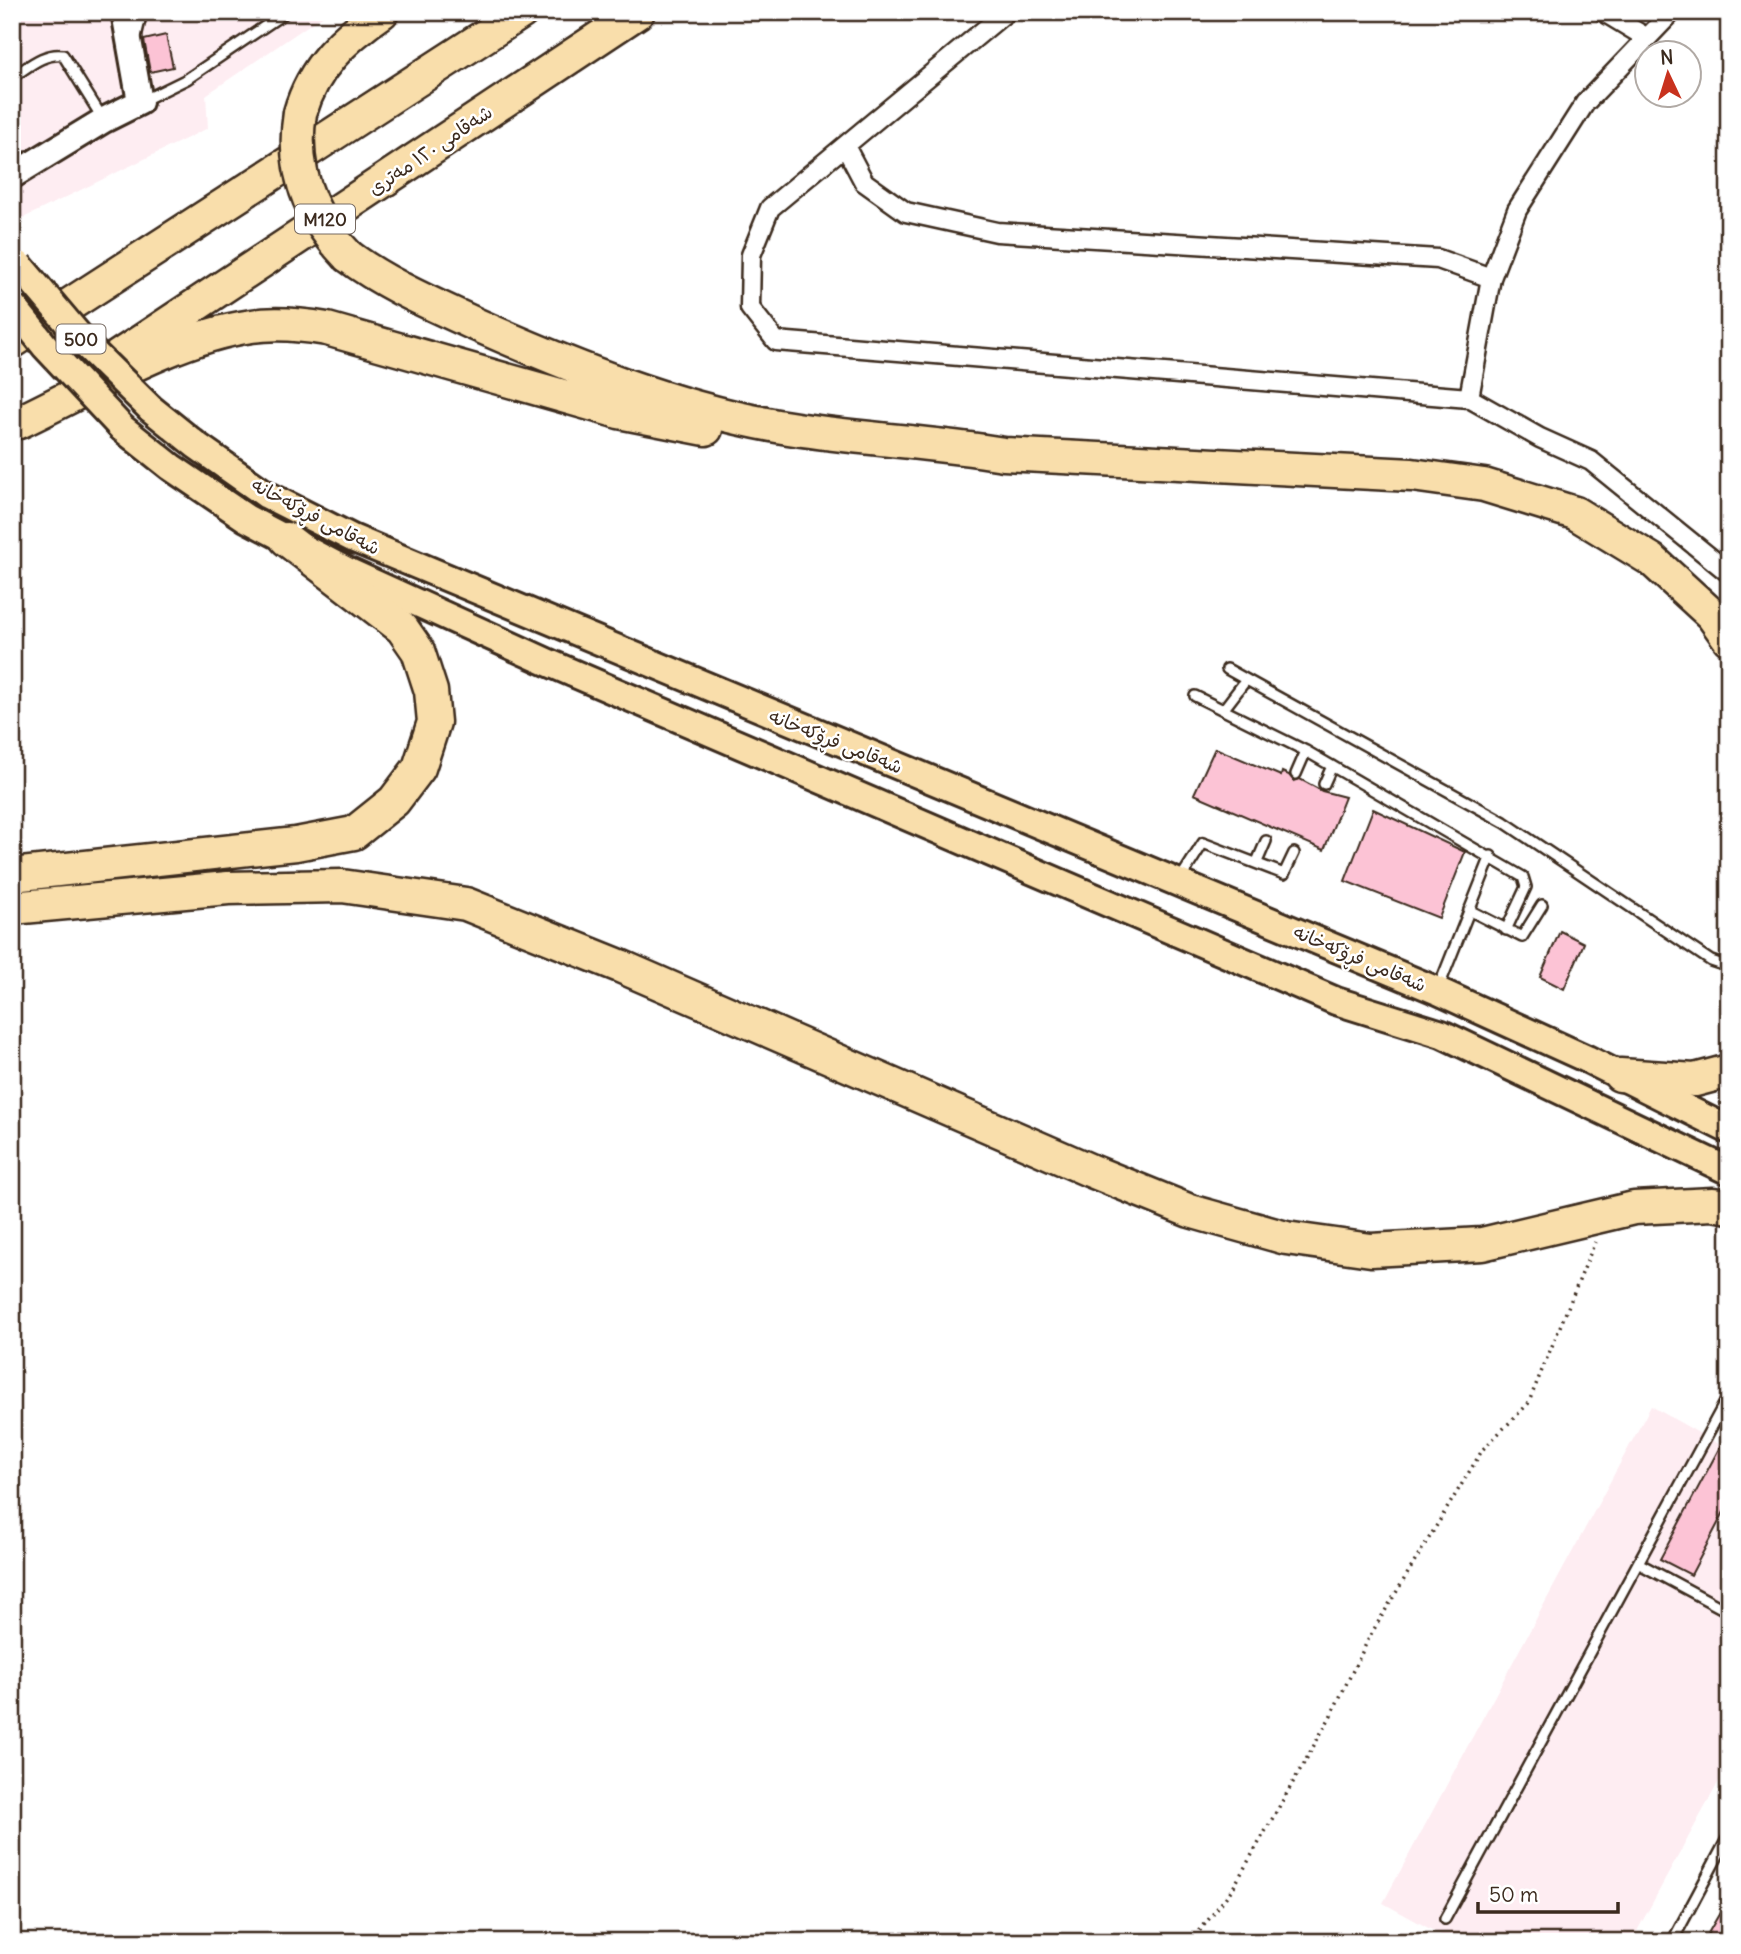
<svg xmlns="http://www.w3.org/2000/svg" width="1741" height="1954" viewBox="0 0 1741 1954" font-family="Delius,'Playpen Sans Arabic',sans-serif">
<rect width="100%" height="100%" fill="#fff"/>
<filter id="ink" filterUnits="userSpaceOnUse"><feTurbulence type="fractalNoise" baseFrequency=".0143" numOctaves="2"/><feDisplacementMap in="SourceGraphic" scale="14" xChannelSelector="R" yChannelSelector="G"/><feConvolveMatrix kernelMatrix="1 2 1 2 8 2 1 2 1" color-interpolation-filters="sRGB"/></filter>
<g filter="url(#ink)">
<path fill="#feedf2" d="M12,12H328L206,95L208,128L19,220L12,209Z
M1651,1406L1729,1450V1763L1631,1942H1454L1383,1903Z"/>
<path fill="#fcc3d5" stroke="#3b2a1e" stroke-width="2" d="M166,35L173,67L150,72L144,40Z
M1215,748L1281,776L1282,772L1289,775L1294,781L1300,779L1322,791L1345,797L1324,850L1194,794Z
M1373,809L1465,852L1439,918L1345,881Z
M1560,931L1584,943L1564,989L1540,977Z
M1729,1430V1515L1724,1512L1691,1575L1660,1559Z
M1729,1897V1942H1703Z"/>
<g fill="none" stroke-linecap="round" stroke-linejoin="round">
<g stroke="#3b2a1e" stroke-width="14">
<path id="lane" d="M136,37L142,12
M12,77C27,68 44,52 63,55L103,119
M142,101L187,79L286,12
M1227,669L1504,822L1711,961L1729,967
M1195,696L1306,751L1523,877L1526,887L1506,930
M1223,710L1246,680
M1296,774L1306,751
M1324,784L1332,766
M1257,862L1266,841
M1179,881L1203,843L1284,874L1294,853
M1469,910L1522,937L1542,905
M1438,989L1491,856
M1638,1563L1729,1612
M1445,1919L1729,1395
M1672,1942L1729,1835"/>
</g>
<g stroke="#3b2a1e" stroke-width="23">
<path id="street" d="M1006,12L770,208L751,255L750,308L776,341L1469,398L1540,438L1591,461L1729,573
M1604,12L1647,38
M845,146L864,182L906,212L997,232L1438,259L1491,278
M1469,398L1491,278L1517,210L1585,103L1672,12"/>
</g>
<g stroke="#3b2a1e" stroke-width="30">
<path id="secondary" d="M12,176L104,120L140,102L124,12"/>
</g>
<g stroke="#3b2a1e" stroke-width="32">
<path id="primary" d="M150,408L196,445L267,495L352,538L1438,991L1587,1059L1729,1130
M122,428L171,467L246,518L347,571L547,662L1336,1001L1442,1034L1729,1171"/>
</g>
<g stroke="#3b2a1e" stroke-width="37">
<path id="highway" d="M300,113C313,67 344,38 382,12
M348,256C385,284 432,304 475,324C572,367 671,407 777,426C852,439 928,441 1004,454L1412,475L1484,485L1575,513L1652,560L1712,615L1729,639
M12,342L522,12
M116,358L638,12
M19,422C91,388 174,337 252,326C277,322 303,325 327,329L619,412L706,429
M12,875L296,844L354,833L394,801L419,768L434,722L431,691L418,651L402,628L286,539
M12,908L228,888L342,886L466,904L620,966L1089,1170L1190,1211L1286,1238L1371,1250L1482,1244L1634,1208L1713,1204L1729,1207
M1620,1075L1695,1080L1729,1071"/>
</g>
<path stroke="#3b2a1e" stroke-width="3.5" stroke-dasharray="2 5" stroke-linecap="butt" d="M1191,1942L1233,1888L1329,1719L1371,1634L1483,1449L1528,1404L1595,1242"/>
<use href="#lane" stroke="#fff" stroke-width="9"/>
<use href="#street" stroke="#fff" stroke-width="18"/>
<use href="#secondary" stroke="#fff" stroke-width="24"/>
<use href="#primary" stroke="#f9deab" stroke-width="26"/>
<use href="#highway" stroke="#f9deab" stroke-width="32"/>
<g stroke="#3b2a1e" stroke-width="32" stroke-linecap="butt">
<path id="primary-bridge" d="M19,265L90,349L150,408
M12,305L45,346L122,428"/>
</g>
<g stroke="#3b2a1e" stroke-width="37" stroke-linecap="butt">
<path id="highway-bridge" d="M300,113C291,168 309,216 348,256"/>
</g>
<use href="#primary-bridge" stroke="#f9deab" stroke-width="26"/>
<use href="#highway-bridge" stroke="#f9deab" stroke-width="32"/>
</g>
</g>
<g text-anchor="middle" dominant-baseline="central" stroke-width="5" stroke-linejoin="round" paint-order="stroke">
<g fill="#fff" stroke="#766a62" stroke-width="2">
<rect x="295" y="204.5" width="60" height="29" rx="5"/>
<rect x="56.5" y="324.5" width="49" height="29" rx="5"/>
</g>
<g font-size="18" font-weight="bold" fill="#3b2a1e">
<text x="325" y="219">M120</text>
<text x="81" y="339">500</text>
</g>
<g font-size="19" fill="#3b2a1e" stroke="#fff">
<text transform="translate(430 150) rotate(-34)">شەقامی ١٢٠ مەتری</text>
<text transform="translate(316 516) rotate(28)">شەقامی فڕۆکەخانە</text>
<text transform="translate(836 741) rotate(22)">شەقامی فڕۆکەخانە</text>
<text transform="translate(1360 958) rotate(23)">شەقامی فڕۆکەخانە</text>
</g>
</g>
<rect width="1741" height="1954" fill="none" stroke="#fff" stroke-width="42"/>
<rect x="21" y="21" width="1699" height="1912" fill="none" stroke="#3b2a1e" stroke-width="2.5" filter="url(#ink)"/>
<g transform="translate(1668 74) rotate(356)"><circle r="33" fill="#ffffff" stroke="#b1aaa5" stroke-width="2"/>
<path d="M0-5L12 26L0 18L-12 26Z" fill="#c8321e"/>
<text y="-10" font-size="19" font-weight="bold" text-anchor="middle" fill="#3b2a1e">N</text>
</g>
<path d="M1478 1902v10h140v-10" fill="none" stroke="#3b2a1e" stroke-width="3.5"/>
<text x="1489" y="1902" font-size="21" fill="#3b2a1e" stroke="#ffffff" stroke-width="5" paint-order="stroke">50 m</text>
</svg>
